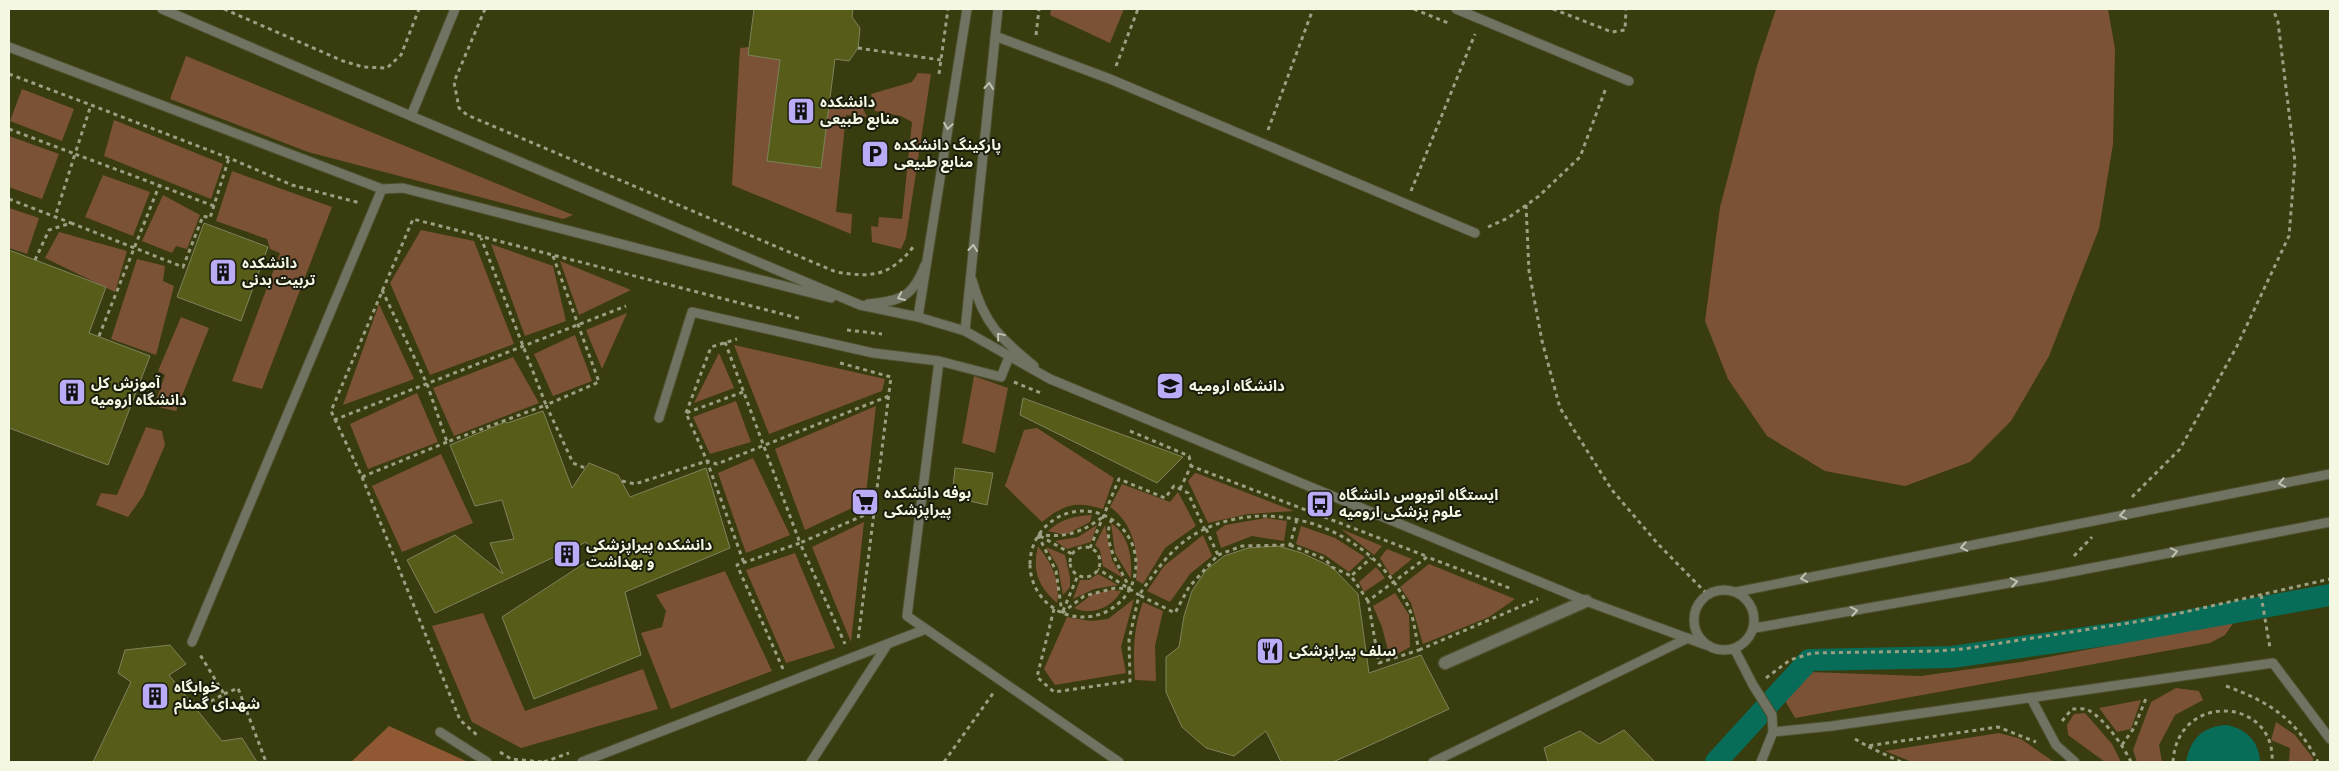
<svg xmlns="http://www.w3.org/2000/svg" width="2339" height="771" viewBox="0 0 2339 771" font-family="'DM Sans','Noto Sans Arabic',sans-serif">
<rect width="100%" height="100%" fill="#333611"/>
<path fill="#383c0e" d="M9,9H2330V762H9Z"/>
<path fill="#7c5236" d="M1051,9H1124L1110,43L1050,15Z
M1776,9H2108L2115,49L2113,144L2099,229L2049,356L2011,421L1970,462L1905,486L1825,471L1767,436L1728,379L1705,321L1720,207L1757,66Z
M749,47L748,55L780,60L768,161L821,168L828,109L859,100L867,117L846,115L836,212L852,214L851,234L732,185L740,48Z
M186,56L573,215L563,219L308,152L170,99Z
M918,73L931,74L906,238L901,249L872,242L871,226L878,227L879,217L902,219L912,122L901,116L875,111L871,94L912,82Z
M22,89L74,109L62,141L10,121Z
M114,120L223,164L211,199L104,156Z
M9,136L59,154L42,199L9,187Z
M232,171L332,207L262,389L232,381L280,253L270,249L267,239L216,221Z
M103,175L150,192L133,236L85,217Z
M163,195L200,215L187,249L176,246L172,253L142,241Z
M9,208L39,218L27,254L9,248Z
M421,230L474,241L514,344L430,375L390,283Z
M59,232L127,251L115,292L45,258Z
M491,244L553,266L566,321L525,336Z
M137,259L165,266L163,281L174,286L156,355L111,339Z
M560,261L631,290L579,315Z
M379,304L414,379L343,405Z
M627,313L602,369L586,330Z
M181,317L209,328L176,411L154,406L165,375L158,371Z
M575,335L592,381L553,396L534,354Z
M734,345L885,379L882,391L769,434Z
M719,353L734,388L694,403Z
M513,357L539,403L454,436L433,388Z
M974,376L1008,388L995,453L962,443Z
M417,393L438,442L368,469L350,424Z
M736,401L751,442L710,454L693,417Z
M876,406L865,502L805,530L775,449Z
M146,427L162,431L165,445L143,496L128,517L96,505L101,493L117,495Z
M1037,428L1114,478L1103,509C1076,501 1064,504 1042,522L1005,486L1024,430Z
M441,454L473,523L402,552L372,486Z
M753,458L790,535L746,553L718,473Z
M1195,473H1196L1294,511L1248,514L1208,523L1188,481Z
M1122,484L1170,502L1178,492L1196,526L1165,548L1143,584L1136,580C1139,553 1134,524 1110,507Z
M1092,515L1090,522L1065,535L1048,531C1061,519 1074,516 1092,515Z
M1266,518L1287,521L1284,541L1252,536L1221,548L1216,532L1225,525Z
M864,522L851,642L812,547Z
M1111,523C1130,536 1132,558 1131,579L1115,553Z
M1097,525L1091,542L1067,549L1055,541L1078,537Z
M1105,525L1112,560L1123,578L1103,566L1100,550L1095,545Z
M1301,526L1335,538L1365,557L1349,572L1325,555L1296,544Z
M1341,529L1382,546L1374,555Z
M1203,535L1212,556L1190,574L1170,602L1147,591L1164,566Z
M1038,546C1051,563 1061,581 1057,603C1038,586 1032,571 1038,546Z
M1046,547L1065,555L1070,577V587L1063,595L1058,567Z
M1387,549L1412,559L1391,576L1380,558Z
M795,553L835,648L786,663L746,570Z
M1429,564L1515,599L1489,617L1423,644L1411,603L1400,587Z
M1376,567L1385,578L1364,592L1359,582Z
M725,571L772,671L671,709L641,633L662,627L666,611L656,595Z
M1098,574L1118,585L1094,589L1073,599L1080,580H1089Z
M1111,590L1121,591C1112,608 1091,616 1074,608L1093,594Z
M1395,593L1409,615L1410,647L1390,658L1382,627L1373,606Z
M1134,599L1121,647L1126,673L1055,685L1044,669L1067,617L1091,621L1108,619Z
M1143,602L1163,611L1155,646L1156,681L1135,680C1133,652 1133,629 1143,602Z
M483,613L525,711L643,669L658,709L521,748L472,722L432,626Z
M2234,622L2225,635L2210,643L1795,718L1783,697L1789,680L1809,672L1921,676L2021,662Z
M2176,688L2199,691L2203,700L2175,715L2159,745L2162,762H2137L2133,750L2151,702Z
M2141,700L2131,729L2117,732L2099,708Z
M2085,713L2112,744L2121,762H2105L2068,735L2067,725L2074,714Z
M2276,722L2295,735L2313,758V762H2289L2290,748L2271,740Z
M1999,733L2021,739L2054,762H1912L1885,751Z"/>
<path fill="#905934" d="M389,726L468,762H351Z"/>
<path fill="#076c58" d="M2227,725C2246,729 2259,741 2260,762H2186C2190,739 2203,726 2227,725Z"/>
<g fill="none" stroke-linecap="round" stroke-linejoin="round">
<path stroke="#076c58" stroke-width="22" d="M1716,762L1809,660L1952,657L2119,633L2330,595"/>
</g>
<path fill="#575c18" stroke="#7e835c" d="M754,9H853L852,17L860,28L858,48L849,61L835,59L821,168L767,161L780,60L748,55Z
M204,223L268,247L241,321L177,297Z
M9,250L106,287L89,333L150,356L108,465L9,428Z
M1023,398L1183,457L1157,483L1020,415Z
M543,411L572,488L589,463L618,475L630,497L706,468L730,548L625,592L641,655L534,699L502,617L594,557L586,542L435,613L407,560L455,535L503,574L490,543L514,539L502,500L475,506L450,445L505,422L507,423Z
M955,468L993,473L987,505L952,497Z
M1278,546L1302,553L1332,567L1358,594L1369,673L1421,655L1449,709L1333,762H1281L1266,731L1234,756L1206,748L1182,727L1166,692V657L1179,647L1184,616L1192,591L1206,570L1224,556L1248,548Z
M170,645L186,664L169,675L222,741L242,738L257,762H93L131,682L118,673L125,650Z
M1624,730L1655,762H1548L1544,748L1580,731L1599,744Z"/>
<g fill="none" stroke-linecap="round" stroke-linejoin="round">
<g stroke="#4e512e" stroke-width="11">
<path id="lane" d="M162,9L411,116L455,9
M1456,9L1629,81
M995,36L1110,79L1475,233
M9,47L382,189L403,188L831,298
M411,116L860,305L918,317L965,331L1050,379L1586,601L1706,645
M972,280C984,324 1000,338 1034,366
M868,304C901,301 913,297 925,265
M918,317L967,9
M965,331L998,9
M939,361L907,616L1119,762
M659,418L692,312L873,353L939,361L1001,377L1009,357
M1694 620a30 30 0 1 1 60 0a30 30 0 1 1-60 0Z
M1736,592L2330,474
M1755,628L2055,575L2330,522
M192,642L382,189
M1735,650L1753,685L1772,715L1773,732L1761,762
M2031,698L2056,745L2075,762
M440,732L487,762
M1773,732L1832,726L2273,663L2330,739
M582,762L926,629
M811,762L887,645
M1433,762L1688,638"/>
</g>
<g stroke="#4e512e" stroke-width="15">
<path id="street" d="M1445,663L1586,601"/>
</g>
<path stroke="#9c9f82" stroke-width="3" stroke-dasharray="4 4" stroke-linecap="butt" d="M224,9L343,61L363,67L387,68L401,55L419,9
M485,9L454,82L459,108L467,115L836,272C873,278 890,276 914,246
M1414,9L1448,23
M1553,9L1612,32L1625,30L1626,9
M1036,35L1039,9
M858,48L941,60
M1116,66L1138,9
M9,74L91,105
M939,74L948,9
M9,129L75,154L55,217
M1268,130L1313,9
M1411,191L1475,34
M9,199L71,223
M1526,205L1529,271L1542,341L1560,408L1612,490L1658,544L1707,594
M214,206L75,154L91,105L229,158L292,185L360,203
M1488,227L1508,218L1539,196L1580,157L1606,88
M553,256L599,382L546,405L573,463L585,468
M35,260L49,230L71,223L183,267L203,216L210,218L229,158
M382,290L427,384L447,442L546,405L481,238
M847,330L882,334
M99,336L159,186
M725,342L800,543L874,511
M840,363L891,377L858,640
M1014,382L1041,393
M743,392L686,413L707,461L717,464L889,396
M686,413L711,347L737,339
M334,420L626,306
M1130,431L1189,456L1191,466
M447,442L362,477L331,411L413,219L802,319
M362,477L460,720L477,735
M622,481L635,484L707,461L744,563
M1180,489L1191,466L1426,556
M2132,497L2180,449L2237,346L2289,236L2295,162L2278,22L2273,9
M1030 564a53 53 0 1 1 106 0a53 53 0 1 1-106 0Z
M1112,519C1100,540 1121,569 1130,589
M1206,529L1218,555L1189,587L1175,613L1139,595C1155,572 1171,548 1195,534C1273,490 1378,531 1411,613C1415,625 1416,639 1419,650L1379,663L1368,601L1427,557L1512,589
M1038,534C1065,539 1083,532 1104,516
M1038,535L1056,571L1062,613
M1040,536L1072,554
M1290,545L1325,559L1332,567L1351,576
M1070 562a15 15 0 1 1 30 0a15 15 0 1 1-30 0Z
M1090,548L1119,479L1165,498L1174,486L1188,493L1205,530
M1218,555L1242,546L1290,545L1297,519
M2074,556L2092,537
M2261,595L2270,648
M1368,601L1351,576L1371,558
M1054,609L1037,677L1054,692L1130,681L1129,640L1139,595L1098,569
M1063,611L1078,575
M1062,613L1084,596L1115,588L1130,589
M1419,650L1538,599
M783,669L737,565L800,543L845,644
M1766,678L1790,660L1812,653L1936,651L1963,649L2154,619L2330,579
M2226,686C2270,702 2297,720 2318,762
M224,694L238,688L266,762
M197,709L224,694L199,653
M2062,721L2072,709C2077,709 2084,708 2088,710C2104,718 2124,747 2131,762
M1855,739L1867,746
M2122,745L2134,728L2147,696
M500,752L511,759L542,762
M544,762L569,753
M944,762L994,692
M1901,762L1867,746L1998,727L2036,742
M2173,762C2177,691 2276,697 2272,762"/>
<use href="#lane" stroke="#707262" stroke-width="9"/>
<use href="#street" stroke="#707262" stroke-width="12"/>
</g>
<defs><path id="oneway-chevron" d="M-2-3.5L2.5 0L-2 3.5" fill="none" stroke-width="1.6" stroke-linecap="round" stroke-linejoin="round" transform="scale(1.25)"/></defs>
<g stroke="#bfc2af">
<use href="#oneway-chevron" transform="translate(989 86) rotate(-84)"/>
<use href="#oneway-chevron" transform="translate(948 126) rotate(99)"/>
<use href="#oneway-chevron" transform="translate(973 248) rotate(-84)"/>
<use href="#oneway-chevron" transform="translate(901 297) rotate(155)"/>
<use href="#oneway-chevron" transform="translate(1000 336) rotate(-130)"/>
<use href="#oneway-chevron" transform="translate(2282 483) rotate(169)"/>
<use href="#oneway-chevron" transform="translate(2123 515) rotate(169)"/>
<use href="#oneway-chevron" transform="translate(1964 547) rotate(169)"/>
<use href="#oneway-chevron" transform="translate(2174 552) rotate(-11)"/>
<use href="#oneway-chevron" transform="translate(1804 578) rotate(169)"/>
<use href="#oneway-chevron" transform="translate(2014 582) rotate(-10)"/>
<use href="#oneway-chevron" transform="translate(1854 611) rotate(-10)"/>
</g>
<defs>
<g id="building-square" transform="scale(1.4375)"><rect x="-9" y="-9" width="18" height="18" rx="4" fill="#bbaaf6" stroke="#1a1c0d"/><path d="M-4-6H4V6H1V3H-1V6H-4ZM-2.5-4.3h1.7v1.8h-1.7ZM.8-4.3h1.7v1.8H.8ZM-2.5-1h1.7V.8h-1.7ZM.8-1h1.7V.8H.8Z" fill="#111"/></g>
<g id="parking-square" transform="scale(1.4375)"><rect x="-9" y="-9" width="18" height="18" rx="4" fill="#bbaaf6" stroke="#1a1c0d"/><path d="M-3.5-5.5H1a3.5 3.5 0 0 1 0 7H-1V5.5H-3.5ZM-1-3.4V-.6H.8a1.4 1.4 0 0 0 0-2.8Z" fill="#111"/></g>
<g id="university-square" transform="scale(1.4375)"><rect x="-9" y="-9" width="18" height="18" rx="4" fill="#bbaaf6" stroke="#1a1c0d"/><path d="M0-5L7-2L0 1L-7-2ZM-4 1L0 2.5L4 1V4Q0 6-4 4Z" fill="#111"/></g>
<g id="supermarket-square" transform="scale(1.4375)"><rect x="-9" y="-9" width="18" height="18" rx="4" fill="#bbaaf6" stroke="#1a1c0d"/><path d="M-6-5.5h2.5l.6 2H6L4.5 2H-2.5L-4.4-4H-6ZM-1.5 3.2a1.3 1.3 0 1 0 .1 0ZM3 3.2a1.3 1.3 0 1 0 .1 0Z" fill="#111"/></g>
<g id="bus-square" transform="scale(1.4375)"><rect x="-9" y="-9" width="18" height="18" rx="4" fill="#bbaaf6" stroke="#1a1c0d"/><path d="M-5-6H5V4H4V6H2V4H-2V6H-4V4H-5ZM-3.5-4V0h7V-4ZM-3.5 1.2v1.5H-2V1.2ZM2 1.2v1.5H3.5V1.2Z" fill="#111"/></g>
<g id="restaurant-square" transform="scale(1.4375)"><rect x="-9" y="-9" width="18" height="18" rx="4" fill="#bbaaf6" stroke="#1a1c0d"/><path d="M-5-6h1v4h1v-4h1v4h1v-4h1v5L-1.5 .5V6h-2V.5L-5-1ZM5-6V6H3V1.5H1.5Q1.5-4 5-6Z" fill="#111"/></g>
</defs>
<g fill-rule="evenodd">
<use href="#building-square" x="801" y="111"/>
<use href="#parking-square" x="875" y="154"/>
<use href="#building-square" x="223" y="272"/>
<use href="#university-square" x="1170" y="386"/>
<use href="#building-square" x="72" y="392"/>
<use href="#supermarket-square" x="865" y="502"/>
<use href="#bus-square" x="1320" y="504"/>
<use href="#building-square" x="567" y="554"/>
<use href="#restaurant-square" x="1270" y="651"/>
<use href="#building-square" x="155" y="696"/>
</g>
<g text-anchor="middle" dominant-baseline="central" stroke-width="4" stroke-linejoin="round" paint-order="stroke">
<g font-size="15" font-weight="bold" fill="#f4f7e2" stroke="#1a1c0d" text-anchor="start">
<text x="820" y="102">دانشکده<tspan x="820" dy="17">منابع طبیعی</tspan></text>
<text x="894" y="145">پارکینگ دانشکده<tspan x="894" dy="17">منابع طبیعی</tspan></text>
<text x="242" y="263">دانشکده<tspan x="242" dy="17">تربیت بدنی</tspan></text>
<text x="91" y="383">آموزش کل<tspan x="91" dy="17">دانشگاه ارومیه</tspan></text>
<text x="1189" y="386">دانشگاه ارومیه</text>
<text x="884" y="493">بوفه دانشکده<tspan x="884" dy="17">پیراپزشکی</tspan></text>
<text x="1339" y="495">ایستگاه اتوبوس دانشگاه<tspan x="1339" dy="17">علوم پزشکی ارومیه</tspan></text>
<text x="586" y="545">دانشکده پیراپزشکی<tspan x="586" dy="17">و بهداشت</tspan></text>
<text x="1289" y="651">سلف پیراپزشکی</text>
<text x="174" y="687">خوابگاه<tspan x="174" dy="17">شهدای گمنام</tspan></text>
</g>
</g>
<rect width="2339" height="771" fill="none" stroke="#f4f7e2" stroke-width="20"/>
</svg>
